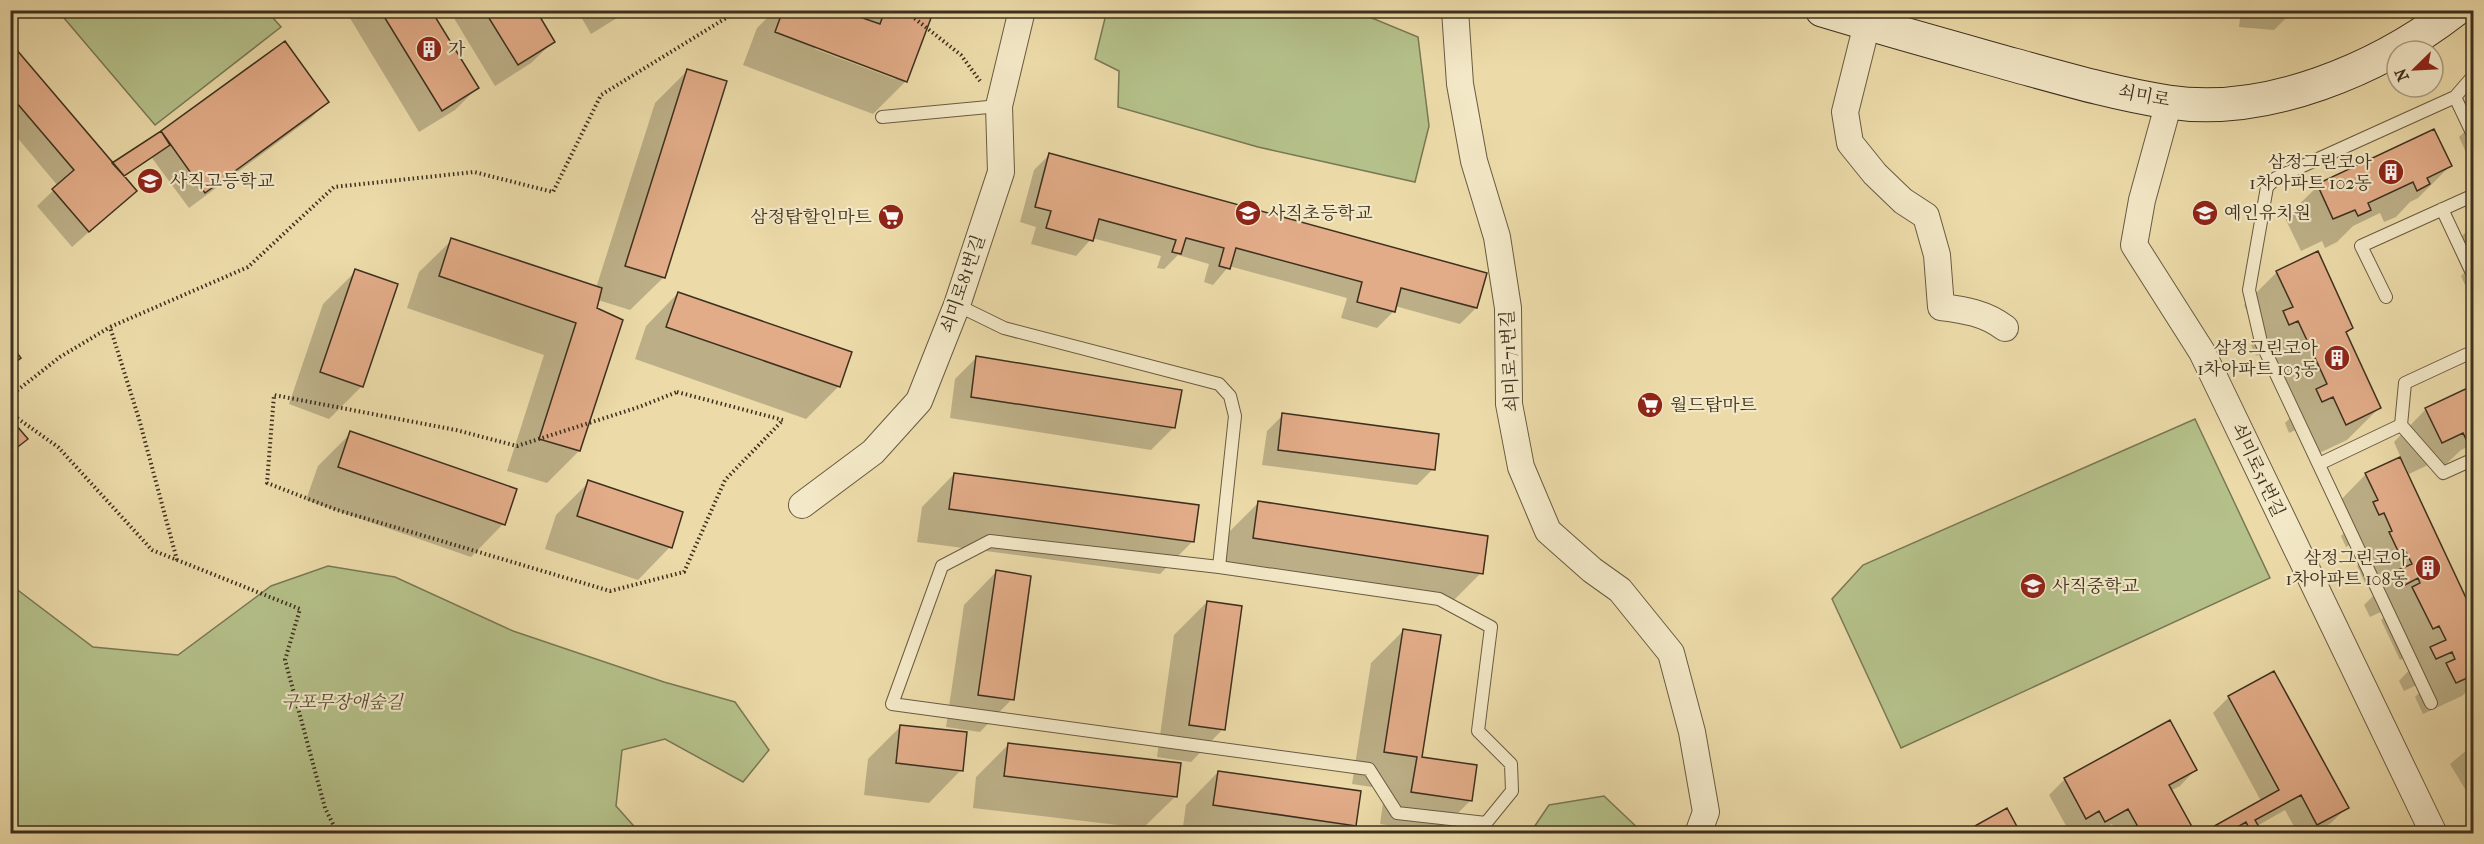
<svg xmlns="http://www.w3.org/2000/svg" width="2484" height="844" viewBox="0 0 2484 844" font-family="'IM FELL French Canon','Noto Serif KR',serif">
<rect width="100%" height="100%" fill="#ecdba9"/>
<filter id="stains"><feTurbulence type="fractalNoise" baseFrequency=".00333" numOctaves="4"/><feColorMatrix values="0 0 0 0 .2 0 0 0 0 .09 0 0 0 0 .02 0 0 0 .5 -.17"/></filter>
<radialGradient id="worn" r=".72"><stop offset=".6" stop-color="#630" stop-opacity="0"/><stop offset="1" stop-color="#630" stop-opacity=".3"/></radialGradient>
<path fill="#b5c18a" stroke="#797854" stroke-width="1.5" d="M1107,10L1355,11L1418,37L1429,126L1415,182L1258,147L1118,107L1119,71L1095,59Z
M58,11H267L281,27L155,125Z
M2195,419L2270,578L1901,748L1832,599L1863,565Z
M328,566L395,577L513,631L664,682L735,702L769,750L743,782L665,739L622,750L616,806L640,833H11V585L93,647L178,655L271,586Z
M1604,796L1643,833H1530L1549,805Z"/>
<path fill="#0003" fill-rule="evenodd" d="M345,10H429L477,88L455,110L419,132Z
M449,10H534L553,42L531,63L495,86Z
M577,10H630L591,34Z
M775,10H836L862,20L866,10H933L906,81L873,114L743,65L757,28ZM816,46L897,76L895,79L815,49Z
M2241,10H2294L2274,30L2239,27Z
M284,43L327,102L311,118L189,208L152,158L123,177L135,191L72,247L37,206L58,186L10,129V44L112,165L161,132Z
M688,70L725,82L663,278L630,310L598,300L579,451L547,483L507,471L544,355L407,308L419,272L452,240L596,288L655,103Z
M2474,123V170L2459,137Z
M1050,154L1476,308L1460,324L1395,306L1393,312L1377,328L1341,318L1347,298L1229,266L1213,285L1204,282L1209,264L1178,255L1164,269L1157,268L1161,256L1092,238L1076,256L1031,244L1036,227L1020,222L1034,170Z
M2450,166L2418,198L2410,202L2396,217L2384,222L2380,213L2353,226L2337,242L2325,248L2322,241L2301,251L2285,218L2318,186Z
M2474,224V292L2469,283L2465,285L2461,276L2464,273L2452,246Z
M356,271L362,386L329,419L289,404L323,304Z
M2277,272L2351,328L2345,334L2379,408L2347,440L2313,456L2300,428L2289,433L2285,423L2294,414L2265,352L2256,356L2251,345L2259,337L2244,305Z
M678,293L839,386L806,419L635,359L646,326Z
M977,357L1173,428L1151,450L950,418L955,379Z
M2474,387V444L2461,450L2445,465L2433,471L2430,464L2409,474L2404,463L2401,464L2474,618V685L2462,696L2423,714L2415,697L2422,690L2419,684L2404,691L2399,681L2411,668L2406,657L2400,660L2381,620L2387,614L2385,610L2370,617L2364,605L2377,592L2372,582L2366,585L2357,566L2360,564L2351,544L2346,547L2341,536L2345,532L2334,507L2366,474L2401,458L2394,442L2426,409Z
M1283,415L1433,469L1417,485L1262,465L1267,431Z
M351,433L503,524L471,557L306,500L318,466Z
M954,474L1192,542L1160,574L917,542L922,507Z
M589,482L670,547L638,580L545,549L556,515Z
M1259,502L1481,573L1449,605L1221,570L1226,535Z
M996,572L1012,699L980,732L946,727L964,605Z
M1207,602L1223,729L1191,762L1157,757L1174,635Z
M1404,630L1420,758L1470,801L1438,833L1380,824L1385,789L1352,784L1371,663Z
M2229,697L2347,807L2331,823L2313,834H2298L2285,810L2257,826L2261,834H2203L2261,801L2213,713Z
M901,726L961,770L929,803L864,795L868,759Z
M1009,744L1176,796L1143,828L973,808L976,777Z
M2474,744V804L2450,764Z
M2195,770L2180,786L2170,791L2194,834H2117L2112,824L2094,834H2087L2083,826L2070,833L2049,795L2065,779Z
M1218,772L1354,825L1346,834H1182L1186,805Z"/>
<path fill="#e2ac88" stroke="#3d301e" stroke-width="1.5" d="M380,10H431L479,88L442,111Z
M484,10H536L555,42L518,65Z
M783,10H840L880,24L885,10H934L907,82L775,32Z
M285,41L329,102L205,193L161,131Z
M10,42L137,191L89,232L52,189L74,170L10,95Z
M687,69L727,81L665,278L625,266Z
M2434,129L2452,166L2427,178L2430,184L2417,191L2413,182L2368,203L2371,210L2358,216L2355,210L2333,219L2317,184Z
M161,131L170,145L124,176L112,163Z
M1049,153L1487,273L1477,308L1401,288L1395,312L1357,302L1362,282L1236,248L1230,269L1219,266L1224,248L1186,238L1181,254L1172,252L1176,240L1099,219L1093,241L1046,228L1051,211L1035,207Z
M451,238L602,288L597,308L623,320L580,451L539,439L576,323L439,276Z
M2318,251L2353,328L2346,332L2381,408L2346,425L2333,397L2322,402L2316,389L2327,384L2298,321L2289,325L2283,311L2293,307L2276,271Z
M355,269L398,284L363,387L320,372Z
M678,292L852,352L840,387L666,327Z
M10,344L21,358L10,366Z
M976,356L1182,390L1175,428L971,397Z
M2474,385V436L2466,439L2463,433L2442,443L2425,408Z
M1282,413L1439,434L1435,470L1278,450Z
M10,418L28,439L10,453Z
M350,431L517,489L505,525L338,467Z
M2400,457L2474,615V675L2456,683L2446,663L2455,659L2452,652L2436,659L2430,647L2446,640L2439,626L2433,629L2412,587L2420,583L2418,578L2403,586L2396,571L2412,564L2405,550L2399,553L2389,532L2392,531L2384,513L2379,515L2373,502L2378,500L2365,473Z
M954,473L1199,505L1194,542L949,509Z
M588,480L683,512L672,548L577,516Z
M1258,501L1488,536L1483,574L1253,538Z
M996,570L1031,576L1014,700L978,695Z
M1207,601L1242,606L1225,730L1189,725Z
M1403,629L1441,635L1422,757L1477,765L1472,801L1411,792L1417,757L1384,752Z
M2274,671L2349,808L2317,825L2301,795L2255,820L2263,834H2252L2246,822L2225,834H2200L2279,790L2228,696Z
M2170,720L2197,770L2169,785L2196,834H2142L2128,809L2105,822L2099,811L2086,819L2064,778Z
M900,725L967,732L963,771L896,763Z
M1008,743L1181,763L1177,797L1004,776Z
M1218,771L1361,791L1356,826L1213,805Z
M2007,808L2021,834H1977L1973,827Z"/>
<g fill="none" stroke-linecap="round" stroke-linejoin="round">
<g stroke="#695b41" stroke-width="14">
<path id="service" d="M2455,97L2474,137
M882,117L999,106
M2442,209L2474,277
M2386,297L2361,246L2474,195
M957,305L1004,328L1219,384L1230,396L1235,416L1219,567L1439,599L1491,627L1478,731L1511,764L1512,791L1486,823L1397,813L1369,769L892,704L942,566L990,541L1219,567
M2401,425L2443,473L2474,459
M2319,464L2401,425L2405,383L2474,351
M2431,703L2261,342L2249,290L2267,187L2276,178L2455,97L2474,75"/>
</g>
<g stroke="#695b41" stroke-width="28">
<path id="minor" d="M1455,10L1460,84L1474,161L1497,237L1508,308L1509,404L1521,467L1548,531L1592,570L1620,590L1671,653L1692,732L1706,812L1698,834
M1864,10L1867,24L1845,112L1850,143L1875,174L1903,201L1926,216L1937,255L1941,307C1965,310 1985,313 2005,328
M2169,102L2142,200L2134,245L2202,352L2434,834
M802,505L873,452L919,401L957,305L1001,172L999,106L1022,10"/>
</g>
<g stroke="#3d301e" stroke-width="35">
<path id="secondary" d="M1822,10C1885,29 1950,47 2014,65C2065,79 2116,94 2168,102C2266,117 2379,69 2455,10"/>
</g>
<path stroke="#3d301e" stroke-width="4" stroke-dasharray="1.5 3" stroke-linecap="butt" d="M904,10L961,55L980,81
M677,392L783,420L725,480L684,572L610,591L337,510L267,483L274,395L456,430L517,446L639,407Z
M10,396L60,357L110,327
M10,413L58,447L152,550L300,609L285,660L325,808L338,834
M177,560L139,419L110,327L248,267L334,187L474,172L553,192L601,95L739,10"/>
<use href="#service" stroke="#f3e8c7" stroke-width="12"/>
<use href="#minor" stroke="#f3e8c7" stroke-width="26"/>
<use href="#secondary" stroke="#f3e8c7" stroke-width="33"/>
</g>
<defs>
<g id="building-disc" transform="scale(1.35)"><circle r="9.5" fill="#8f2418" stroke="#f3e8c7"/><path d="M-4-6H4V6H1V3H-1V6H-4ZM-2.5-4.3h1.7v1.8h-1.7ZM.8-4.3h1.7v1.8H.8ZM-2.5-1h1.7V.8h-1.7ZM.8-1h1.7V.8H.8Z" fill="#fff"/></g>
<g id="school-disc" transform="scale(1.35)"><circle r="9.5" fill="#8f2418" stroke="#f3e8c7"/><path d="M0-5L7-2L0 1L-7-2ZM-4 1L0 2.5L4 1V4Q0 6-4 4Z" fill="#fff"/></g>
<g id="supermarket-disc" transform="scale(1.35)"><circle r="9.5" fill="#8f2418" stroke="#f3e8c7"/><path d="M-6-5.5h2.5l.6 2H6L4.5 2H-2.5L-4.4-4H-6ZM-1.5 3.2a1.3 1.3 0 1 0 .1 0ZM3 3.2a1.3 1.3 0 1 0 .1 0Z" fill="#fff"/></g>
</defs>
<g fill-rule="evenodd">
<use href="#building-disc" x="429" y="49"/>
<use href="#building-disc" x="2391" y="172"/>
<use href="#school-disc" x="150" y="181"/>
<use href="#school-disc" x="1248" y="213"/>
<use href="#school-disc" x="2205" y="213"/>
<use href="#supermarket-disc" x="891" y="217"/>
<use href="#building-disc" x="2337" y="358"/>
<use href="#supermarket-disc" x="1650" y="405"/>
<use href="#building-disc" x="2428" y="568"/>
<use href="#school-disc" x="2033" y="586"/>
</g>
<g text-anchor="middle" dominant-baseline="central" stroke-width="4.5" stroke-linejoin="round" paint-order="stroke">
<g font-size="18" fill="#3d301e" stroke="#f3e8c7" text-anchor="start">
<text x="448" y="49">가</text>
<text x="2372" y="162" text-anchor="end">삼정그린코아<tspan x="2372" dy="21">1차아파트 102동</tspan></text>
<text x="170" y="181">사직고등학교</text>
<text x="1268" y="213">사직초등학교</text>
<text x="2224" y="213">예인유치원</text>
<text x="872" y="217" text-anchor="end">삼정탑할인마트</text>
<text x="2318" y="348" text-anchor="end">삼정그린코아<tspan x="2318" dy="21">1차아파트 103동</tspan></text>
<text x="1670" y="405">월드탑마트</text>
<text x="2408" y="558" text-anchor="end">삼정그린코아<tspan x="2408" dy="21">1차아파트 108동</tspan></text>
<text x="2052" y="586">사직중학교</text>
</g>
<g font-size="18" fill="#3d301e" stroke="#f3e8c7">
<text transform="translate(2144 96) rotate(11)">쇠미로</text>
<text transform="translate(963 284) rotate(-71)">쇠미로81번길</text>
<text transform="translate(1510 361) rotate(-93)">쇠미로71번길</text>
<text transform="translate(2258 470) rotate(65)">쇠미로51번길</text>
</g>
<g font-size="18" font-style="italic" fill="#554d34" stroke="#f3e8c7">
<text x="342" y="702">구포무장애숲길</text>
</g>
</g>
<rect width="2484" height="844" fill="none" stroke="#ecdba9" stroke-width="36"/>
<rect x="12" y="12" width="2460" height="820" fill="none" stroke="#3d301e" stroke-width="3"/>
<rect x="18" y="18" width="2448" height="808" fill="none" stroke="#3d301e" stroke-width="1.5"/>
<g transform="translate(2415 69) rotate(246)"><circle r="28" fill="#f3e8c7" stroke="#aa9e83" stroke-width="1.5"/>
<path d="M0-4.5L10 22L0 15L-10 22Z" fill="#8f2418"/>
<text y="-9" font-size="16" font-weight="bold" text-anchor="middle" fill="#3d301e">N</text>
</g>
<rect width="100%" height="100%" filter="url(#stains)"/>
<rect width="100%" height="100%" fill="url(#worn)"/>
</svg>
